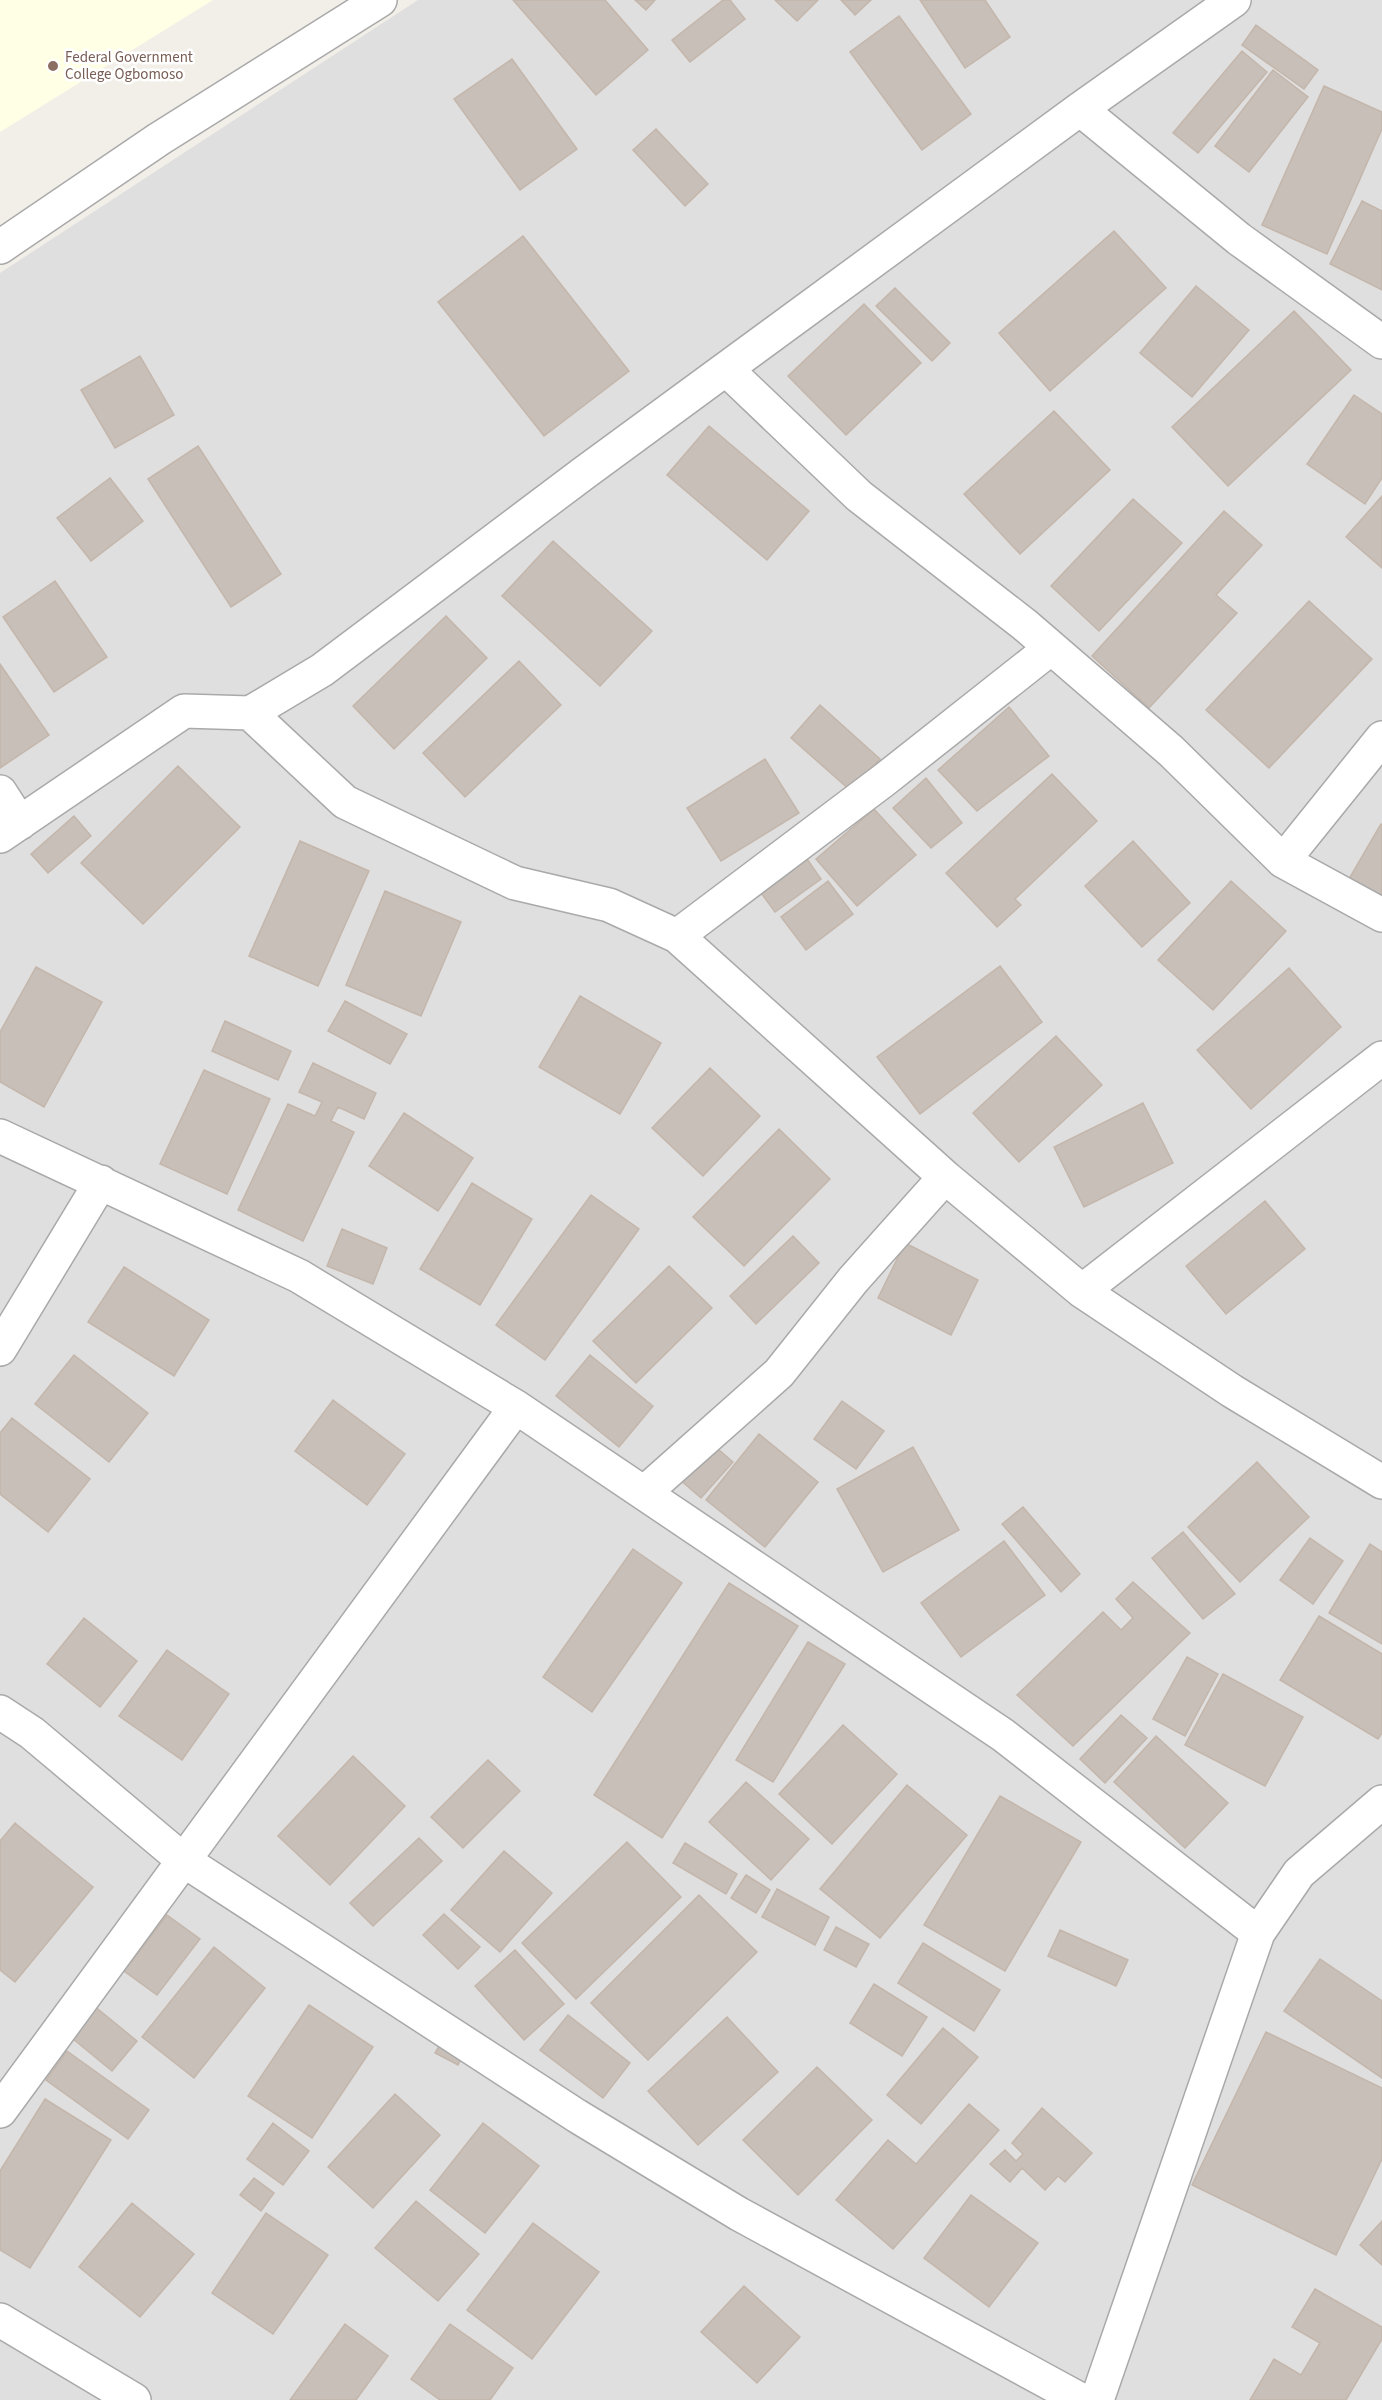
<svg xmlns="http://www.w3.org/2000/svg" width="1382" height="2400" viewBox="0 0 1382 2400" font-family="'Source Sans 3',sans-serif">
<rect width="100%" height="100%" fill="#f2efe9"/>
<path fill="#e0dfdf" d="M418,0H1382V2400H0V273Z"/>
<path fill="#ffffe5" d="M0,0H213L0,132Z"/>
<path fill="#c7bfb8" stroke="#c4b6ab" stroke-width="1.5" d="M513,0H605L648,50L596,95Z
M635,0H655L646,10Z
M723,0H730L745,19L690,62L672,40Z
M775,0H818L797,21Z
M841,0H871L855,15Z
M920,0H985L1010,37L965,68Z
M899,16L971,114L922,150L850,52Z
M1256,25L1318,70L1304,89L1242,45Z
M1242,51L1267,72L1198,153L1173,133Z
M512,59L577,149L520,190L454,99Z
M1273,70L1308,97L1249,172L1215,146Z
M1324,86L1382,112V129L1327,254L1262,225Z
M656,129L708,184L685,206L633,150Z
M1362,201L1382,211V290L1330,264Z
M1114,231L1166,288L1050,391L999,333Z
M523,236L629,371L544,436L438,302Z
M1196,286L1249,330L1192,397L1140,353Z
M895,288L950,343L932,361L876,306Z
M864,304L921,363L846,435L788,376Z
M1294,311L1351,370L1228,486L1172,427Z
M140,356L174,415L115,448L81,390Z
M1354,395L1382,414V478L1365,504L1307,464Z
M1054,411L1110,470L1020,554L964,494Z
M709,426L809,511L767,560L667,475Z
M198,446L281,574L231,607L148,479Z
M110,478L143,521L91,561L57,518Z
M1382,496V568L1346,537Z
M1133,499L1182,543L1099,631L1051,586Z
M1224,511L1262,545L1216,595L1237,613L1149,708L1092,656Z
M553,541L652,631L600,686L502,596Z
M55,581L107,657L54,692L3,617Z
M1309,601L1372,659L1269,768L1206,710Z
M446,616L487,658L394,749L353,706Z
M519,661L561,705L465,797L423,753Z
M0,664L49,735L0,768Z
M820,705L880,759L851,791L791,738Z
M1009,707L1049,756L977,811L938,770Z
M765,759L799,813L721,861L687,808Z
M178,766L240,827L143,924L81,863Z
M1052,774L1097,821L1015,899L1021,905L997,927L946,873Z
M926,778L962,823L931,848L893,808Z
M874,809L916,855L857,906L816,859Z
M74,816L91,836L48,873L31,854Z
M1381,824L1382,825V904L1346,884Z
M300,841L369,871L318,986L249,956Z
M1133,841L1190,903L1142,947L1085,886Z
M807,859L821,879L775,912L761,893Z
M828,881L853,914L806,950L781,917Z
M1231,881L1286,931L1213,1010L1158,960Z
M385,891L461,922L421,1016L346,985Z
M1000,966L1042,1022L920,1114L877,1057Z
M36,967L102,1002L44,1107L0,1082V1032Z
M1289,968L1341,1027L1251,1109L1197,1050Z
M580,996L661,1043L620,1114L539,1067Z
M345,1001L407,1034L390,1064L328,1031Z
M225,1021L291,1051L278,1080L212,1051Z
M1056,1036L1102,1085L1019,1162L973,1113Z
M313,1063L376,1093L364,1119L338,1107L331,1121L354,1132L303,1241L238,1210L288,1104L315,1116L322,1102L299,1092Z
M710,1068L760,1116L703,1176L652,1128Z
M204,1070L270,1099L227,1194L160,1164Z
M1143,1103L1173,1163L1084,1207L1054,1147Z
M404,1113L473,1158L438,1211L369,1166Z
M779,1129L830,1179L744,1266L693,1217Z
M472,1183L532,1219L480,1305L420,1269Z
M591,1195L639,1229L545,1360L496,1325Z
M1265,1201L1305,1249L1226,1314L1186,1266Z
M342,1229L387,1248L373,1284L327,1266Z
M793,1236L819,1263L756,1324L730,1296Z
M905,1243L978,1280L951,1335L878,1298Z
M669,1266L712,1308L636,1383L593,1341Z
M124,1267L209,1320L174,1376L88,1322Z
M74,1355L148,1413L109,1462L35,1404Z
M590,1355L653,1406L619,1447L556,1396Z
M333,1400L405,1454L367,1505L295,1451Z
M842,1401L884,1431L856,1469L814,1439Z
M12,1418L90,1479L48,1532L0,1494V1433Z
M759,1434L818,1482L765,1547L706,1500Z
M711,1443L733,1462L701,1498L679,1479Z
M913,1447L959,1530L883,1572L837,1489Z
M1257,1462L1309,1517L1240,1582L1188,1527Z
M1023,1507L1080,1574L1061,1592L1002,1524Z
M1183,1532L1235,1594L1203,1619L1152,1558Z
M1310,1538L1343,1561L1313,1604L1280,1580Z
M1004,1541L1045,1595L961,1657L921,1603Z
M1370,1544L1382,1552V1644L1329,1613Z
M633,1549L682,1583L592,1712L543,1677Z
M1133,1582L1190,1633L1073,1746L1017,1695L1103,1612L1121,1630L1133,1618L1116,1599Z
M729,1583L798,1626L662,1838L594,1795Z
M1319,1616L1382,1654V1733L1378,1739L1280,1680Z
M84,1618L137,1661L100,1707L47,1664Z
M808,1642L845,1664L773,1782L736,1760Z
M167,1650L229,1694L182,1760L119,1716Z
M1187,1657L1218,1674L1185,1736L1153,1719Z
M1223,1674L1303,1717L1265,1786L1185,1745Z
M1121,1715L1147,1738L1105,1783L1080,1759Z
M843,1725L897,1774L832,1844L779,1794Z
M1156,1736L1228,1803L1185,1848L1114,1782Z
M353,1756L405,1806L330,1885L278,1836Z
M488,1760L520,1791L463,1848L431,1817Z
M746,1782L809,1839L771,1880L709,1822Z
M907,1785L967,1835L880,1938L820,1889Z
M1000,1796L1081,1842L1005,1971L924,1925Z
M15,1823L93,1887L15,1982L0,1970V1841Z
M419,1838L442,1861L373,1926L350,1903Z
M627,1842L681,1897L576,1999L522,1943Z
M685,1843L737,1874L726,1894L673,1863Z
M504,1851L552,1893L500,1952L451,1910Z
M746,1875L770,1890L756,1913L731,1898Z
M777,1889L829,1917L815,1945L762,1917Z
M699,1895L757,1952L648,2060L591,2003Z
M444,1914L480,1947L458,1969L423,1935Z
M167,1915L200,1939L157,1995L124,1971Z
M836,1927L869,1944L856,1967L824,1950Z
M1060,1930L1128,1960L1116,1986L1048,1956Z
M923,1943L1000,1990L974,2031L898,1983Z
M214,1947L265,1988L194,2078L142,2037Z
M515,1950L564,2004L524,2040L475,1986Z
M1320,1959L1382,2001V2078L1284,2011Z
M874,1984L927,2017L902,2056L850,2023Z
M93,2005L137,2041L112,2071L67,2034Z
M309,2005L373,2047L312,2138L248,2096Z
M568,2015L630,2063L603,2098L540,2050Z
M727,2017L778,2072L698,2145L648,2091Z
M943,2028L978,2057L921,2124L887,2095Z
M1266,2032L1382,2088V2159L1336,2255L1192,2185Z
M444,2038L466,2049L458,2065L435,2053Z
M67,2051L149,2110L128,2139L46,2080Z
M817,2067L872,2120L798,2195L743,2140Z
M395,2094L440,2135L373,2208L328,2167Z
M45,2099L111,2140L30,2268L0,2250V2171Z
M969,2104L999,2130L893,2249L836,2200L888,2140L916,2164Z
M1042,2108L1092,2153L1065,2182L1058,2176L1045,2190L1022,2168L1010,2182L990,2164L1005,2150L1016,2161L1023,2154L1012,2143Z
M273,2123L309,2151L283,2185L247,2159Z
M483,2123L539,2166L485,2233L430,2190Z
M254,2178L274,2193L261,2211L240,2195Z
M971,2195L1038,2243L989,2307L924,2258Z
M416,2201L479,2254L438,2301L375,2248Z
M132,2203L194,2254L140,2317L79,2267Z
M266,2213L328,2255L273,2334L212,2293Z
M1382,2221V2265L1360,2245Z
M533,2223L599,2272L532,2359L467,2310Z
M744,2286L800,2337L757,2383L701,2332Z
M1315,2289L1382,2327V2339L1346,2400H1250L1274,2359L1301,2375L1320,2343L1292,2327Z
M345,2324L388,2356L356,2400H290Z
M450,2324L513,2368L490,2400H440L411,2379Z"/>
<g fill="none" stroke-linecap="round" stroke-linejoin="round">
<g stroke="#a9a9a9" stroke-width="36">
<path id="street" d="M1080,109L1239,239L1382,342
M0,247L159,139L380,0
M726,369L859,496L1025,625L1171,751L1283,861
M250,713L345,802L515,883L609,905L677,936L945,1177L1082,1291L1232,1391L1382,1482
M1382,738L1283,861L1382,915
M0,792L20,823
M0,836L184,711L250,713L322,670L584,473L1080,109L1234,0
M677,936L884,780L1051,648
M0,1136L299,1276L516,1407L1003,1735L1258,1933
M1082,1291L1382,1058
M0,1349L101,1182
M644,1493L779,1373L853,1280L945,1177
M0,1712L32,1733L183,1860L577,2116L739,2214L1081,2400
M0,2111L516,1407
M0,2320L134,2400
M1097,2400L1258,1933L1299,1873L1382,1802"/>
</g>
<use href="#street" stroke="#fff" stroke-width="33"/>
</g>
<circle fill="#8d6e63" stroke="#fff" stroke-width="2" cx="53" cy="66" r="6"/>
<g text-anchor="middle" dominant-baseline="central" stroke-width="5" stroke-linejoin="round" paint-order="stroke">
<g font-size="15" fill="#785e54" stroke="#fff" text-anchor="start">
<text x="65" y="57">Federal Government<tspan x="65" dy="17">College Ogbomoso</tspan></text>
</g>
</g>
</svg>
